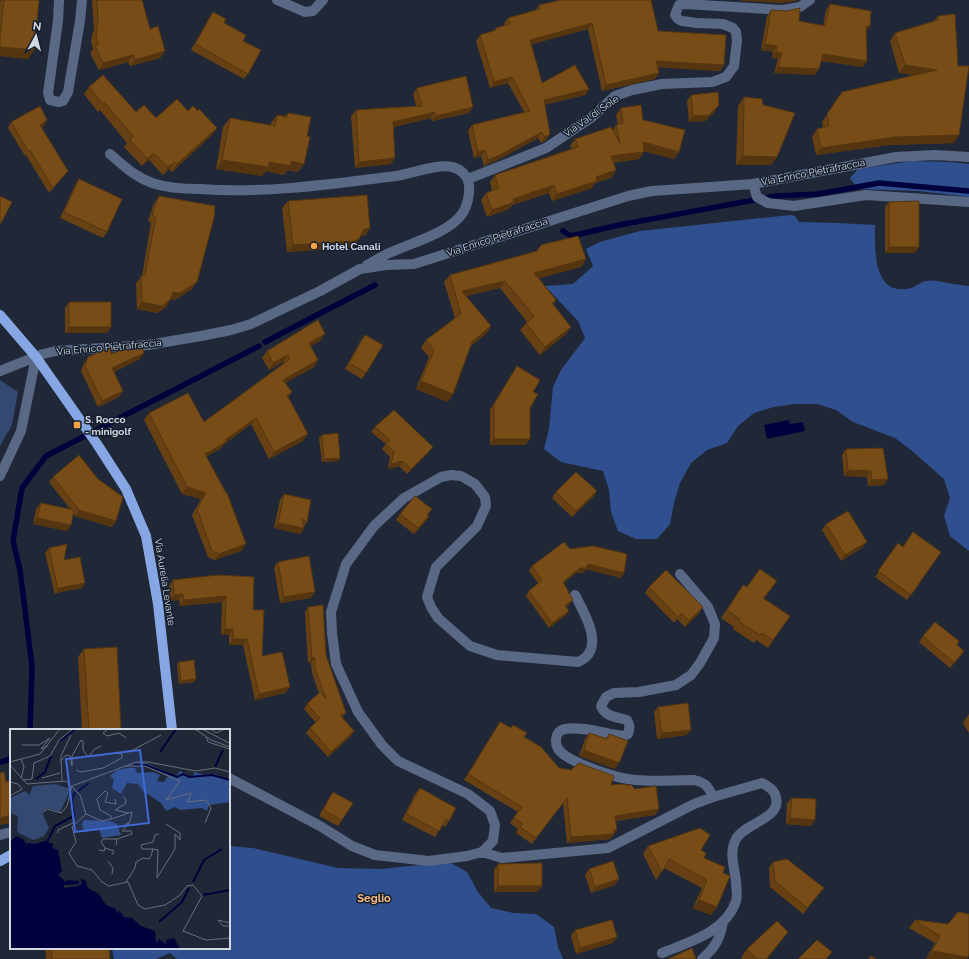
<svg xmlns="http://www.w3.org/2000/svg" width="969" height="959" viewBox="0 0 969 959" font-family="Raleway,sans-serif">
<rect width="100%" height="100%" fill="#202838"/>
<path fill="#334972" d="M0,380L18,392L12,425L0,446Z"/>
<path fill="#2f4f8e" d="M912,161L951,162L969,164V197L918,191L858,189L850,178L858,169Z
M790,215L795,216L799,222L838,223L875,225C875,247 872,294 907,289C915,288 920,282 926,281C936,279 945,283 954,284C959,285 964,285 969,286V551L950,536L944,516L950,498L944,479L911,450L895,438L853,422L836,410L817,404H796L774,407L754,413L738,426L727,443L707,450L691,463L680,483L674,503L670,524L657,539H636L618,531L611,512L609,490L603,471L561,462L544,449L549,429L553,387L561,370L585,338L578,321L545,286L573,284L593,266L586,249L600,242L640,231Z
M229,846L253,848L338,868L381,869L449,862L467,872L478,892L491,908L513,913L536,914L554,927L558,947L563,959H177L170,953L156,959H114L112,948H229Z"/>
<path fill="#00003c" d="M789,420L790,424L803,422L805,431L767,439L764,425Z"/>
<g fill="none" stroke-linecap="round" stroke-linejoin="round">
<path stroke="#00003c" stroke-width="5.5" d="M563,231L571,236L619,225L776,196L818,194L879,183L969,191
M265,342L375,285
M30,730L32,666L20,570L13,541L22,488L46,456L259,346
M0,762L8,760L11,757"/>
<path stroke="#586885" stroke-width="10" d="M59,0L58,21L48,93L50,100L59,102L63,101L68,92L80,21L82,0
M277,0L305,12L313,11L323,0
M110,154C125,167 134,176 152,183C167,188 185,189 200,189C264,194 332,184 396,176C410,174 439,163 452,167C461,169 468,176 469,185C470,194 467,207 462,214C448,234 407,244 385,255C379,258 373,262 367,265
M468,179L546,148L592,117L615,96L632,90L662,84L712,82L726,77L734,66L737,41L736,32L733,28L723,24L697,23L682,21L678,19L675,15L679,5L685,4L783,10L800,7L810,0
M753,184L757,197L768,203L794,206L866,195L969,202
M0,371L43,354L56,351L148,345L201,336L231,330L251,324L320,291L360,269L386,265L414,264L628,196L652,191L753,184L896,157L935,155L969,157
M0,476L21,431L36,357
M680,574L708,607L715,624L714,638L700,663L691,675L676,685L639,692L614,693L606,697L601,706C605,717 617,717 627,720C630,725 630,728 628,734L623,736C606,734 582,726 565,729C553,731 554,747 562,753C567,758 577,762 583,765C598,771 620,779 636,780C655,782 675,780 694,780C706,783 708,786 713,797
M229,778L320,826L352,846L375,855L429,861L467,856L482,852L493,841L495,825L490,811L468,794L398,761L382,745L358,712L336,664L332,633L331,612L346,564L374,526L404,498L441,477L451,475L461,476L475,484L485,497L486,506L477,526L436,567L427,597L431,607L438,618L470,646L497,655L578,662C580,661 584,659 586,657C602,641 583,611 575,595
M0,835L11,832
M482,852L502,858L608,848L694,804L713,797L762,783C769,787 775,790 776,798C782,819 741,824 735,841C729,854 735,869 736,882C736,888 738,896 736,901C726,932 689,942 662,953
M702,959C715,948 720,939 723,922"/>
<path stroke="#86a7e3" stroke-width="10" d="M0,315L36,357L97,444L126,489L146,536L158,604L172,730
M0,861L11,855"/>
</g>
<path fill="#674114" d="M1,0H39L34,50L28,59L0,56V2Z
M92,0H142L150,29L165,51L160,58L130,66L128,62L99,70L90,53L93,49L91,41L94,28L92,2Z
M830,4L866,31L867,61L863,67L821,61L815,75L774,73L778,59L772,58L773,52L761,50L767,16L771,10L799,21L823,26L826,10Z
M539,5L658,31L724,65L720,71L658,67L659,73L655,79L602,91L588,29L531,44L542,83L589,89L585,95L544,105L550,134L546,140L541,143L538,138L496,161L484,166L481,156L474,158L468,131L472,125L524,112L508,83L490,88L476,41L480,35L494,31L496,28L505,26L504,24L508,18L536,10Z
M213,12L243,41L248,74L244,79L191,50L209,18Z
M938,16L954,143L889,145L816,155L812,137L817,129L823,128L822,122L842,92L915,75L899,73L890,41L895,33L934,21Z
M89,87L136,112L156,118L188,111H198L217,128L212,135L172,172L169,169L163,175L149,160L142,166L124,147L127,143L100,110L98,112L84,94Z
M417,88L473,107L469,113L432,121L431,118L394,127L391,164L355,168L351,116L356,110L416,106L413,94Z
M691,95L715,111L705,121L689,122L687,101Z
M744,97L763,105L771,165H736L738,106Z
M621,108L643,120L679,152L674,159L644,151L639,159L613,163L616,170L611,178L595,183L592,188L552,201L549,193L512,205L509,209L487,217L481,200L486,193L492,191L490,182L495,175L571,149L570,146L575,139L613,130L616,125H618L616,115Z
M288,113L307,136L304,164L298,172L288,170L284,175L266,171L262,176L216,169L223,127L230,118L271,126V123L277,115L285,116Z
M11,122L44,126L41,127L64,176L49,193L26,155L25,156L8,128Z
M79,179L107,232L103,238L60,218L75,185Z
M159,196L192,289L175,300L170,299L166,307L157,313L137,309L136,283L142,276L151,223L148,221L154,203Z
M288,201L365,236H361L354,246L350,248L287,252L282,208Z
M889,202L915,253H885V207Z
M586,259L581,267L539,278L556,300L553,305L571,327L566,334L540,355L520,330L527,322L500,288L466,296L491,326L486,334L470,347L448,402L416,389L429,357L421,348L426,340L455,318L444,282L450,275Z
M69,302L111,327L107,333H65V308Z
M365,335L366,373L362,379L345,369L361,340Z
M320,341L310,346L314,367L285,383L292,392L288,397L303,441L269,459L251,424L223,445L221,448L206,457L241,551L214,560L208,557L192,515L201,499L182,494L144,420L149,413L204,422L284,364L283,362L269,370L262,358L267,351Z
M111,354L140,359L114,372L119,397L98,407L81,371L84,363L88,357Z
M517,366L533,392L530,408V439L525,445H490V410Z
M375,427L429,452L407,474L399,466L388,469L390,457L382,449L386,444L371,432Z
M322,435L338,461L322,462L319,438Z
M846,449L888,479L884,485L868,486L867,477L844,476L842,455Z
M53,477L116,521L112,527L75,516L73,513L67,531L33,524L36,509L41,503L71,510L49,482Z
M597,491L593,497L572,517L552,498L556,492Z
M284,494L307,522L304,526V528L300,534L274,528L280,500Z
M400,514L428,515L429,516L425,522L414,534L396,520Z
M826,524L862,548L841,561L822,530Z
M898,543L903,547L941,552L907,600L875,577Z
M49,548L64,560L82,588L56,593L55,595L45,553Z
M570,549L624,573L621,578L586,569L583,573H576L563,583L570,604L566,607L569,611L566,615L549,628L526,596L529,591L538,583L529,571L532,566Z
M278,562L311,598L280,603L274,567Z
M218,575L253,610L262,656L290,687L285,693L255,700L243,645H229V635H221L222,602L180,606L179,600L170,601L169,586L173,580Z
M777,581L764,599L790,616L768,648L756,640L754,643L733,629L734,627L721,618L743,585L747,587Z
M649,587L699,613L685,627L677,619L674,623L645,593Z
M308,607L326,655L342,718L354,731L351,736L328,757L306,733L310,728L316,723L304,709L307,704L319,693L312,673L311,663H308L305,612Z
M923,636L957,645L964,651L950,668L919,642Z
M84,649L121,730H82L78,657Z
M179,662L196,679L194,682L179,684L177,664Z
M658,707L687,735L657,739L654,712Z
M969,714V733L963,723Z
M500,722L510,728L513,725L524,737L559,768L611,785H625L635,789L659,809L655,815L616,821L614,834L610,839L567,843L563,803L532,844L516,833L518,829L510,823L518,812L464,780Z
M589,733L606,738L609,734L615,769L579,756L585,739Z
M420,788L449,821L445,827L442,825L435,837L402,820L415,794Z
M333,792L342,820L338,826L319,816L329,798Z
M792,798L811,826L786,824L787,803Z
M648,846L701,850L704,858L723,873L717,907L711,915L693,908L702,888L664,868L656,880L643,854Z
M773,862L819,894L803,914L770,887L769,868Z
M498,864L542,886L537,892H494V870Z
M589,869L619,879L615,885L591,893L585,875Z
M915,920L948,924L968,957L967,959H926L935,943L909,928Z
M575,930L613,943L576,954L571,936Z
M788,932L782,940L767,959H742L741,958L747,949Z
M45,948H109L110,959H46Z"/>
<path fill="#543510" d="M741,0H797L796,1L783,3L741,1Z
M592,23L588,29L526,46L530,40Z
M866,26H870L866,32Z
M765,44L777,46L773,52L761,50Z
M0,47L34,50L28,59L0,56Z
M165,51L160,58L130,66L135,60Z
M776,52L782,53L778,59L772,58Z
M823,54L867,61L863,67L819,60Z
M133,55L128,62L99,70L103,63Z
M656,61L724,65L720,71L652,67Z
M905,65L937,70L932,78L899,73Z
M778,67L819,69L815,75L774,73Z
M659,73L655,79L602,91L606,85Z
M512,77L508,83L490,88L494,82Z
M589,89L585,95L539,106L544,100Z
M719,105L715,111L705,121L689,122L693,116Z
M473,107L469,113L432,121L436,116Z
M435,112L431,118L389,128L393,122Z
M47,120L44,126L36,131L40,125Z
M217,128L212,135L172,172L177,164Z
M542,132L538,138L496,161L484,166L488,160Z
M550,134L546,140L541,143L545,137Z
M959,135L954,143L889,145L816,155L821,148L895,137Z
M643,142L679,152L674,159L638,150Z
M485,150L481,156L474,158L478,152Z
M644,152L639,159L606,163L611,156Z
M154,153L149,160L142,166L147,159Z
M743,156L777,157L771,165H736Z
M395,158L391,164L355,168L359,162Z
M222,160L269,162L291,161L304,164L298,172L288,170L284,175L266,171L262,176L216,169Z
M174,162L169,169L163,175L168,167Z
M616,170L611,178L595,183L592,188L552,201L557,194L596,177Z
M554,185L549,193L512,205L509,209L487,217L492,210L513,199Z
M370,228L365,236H359L364,229Z
M359,239L354,246L350,248L287,252L293,245Z
M889,247H919L915,253H885Z
M586,259L581,267L529,281L534,273Z
M505,281L500,288L457,298L462,291Z
M197,282L192,289L175,300L168,299L173,292Z
M170,300L166,307L157,313L137,309L142,302Z
M491,326L486,334L466,350L472,342Z
M69,327H111L107,333H65Z
M571,327L566,334L540,355L545,347Z
M325,334L320,341L304,350L309,343Z
M144,353L140,359L108,374L112,368Z
M288,355L283,362L269,370L273,363Z
M318,360L314,367L278,387L283,380Z
M421,381L453,394L448,402L416,389Z
M123,391L119,397L98,407L102,401Z
M256,418L251,424L223,445L221,448L200,460L205,454L225,440Z
M308,434L303,441L269,459L274,452Z
M494,439H530L525,445H490Z
M433,447L429,452L407,474L411,469Z
M340,458L338,461L322,462L324,459Z
M403,461L399,466L388,469L391,464Z
M848,470L871,471L867,477L844,476Z
M888,479L884,485L868,486L872,480Z
M187,487L206,493L201,499L182,494Z
M597,491L593,497L572,517L576,511Z
M79,510L116,521L112,527L75,516Z
M429,516L425,522L414,534L418,528Z
M37,518L71,525L67,531L33,524Z
M278,523L304,528L300,534L274,528Z
M867,542L862,548L841,561L845,555Z
M246,544L241,551L214,560L219,554Z
M588,564L624,573L621,578L586,569L583,573H576L559,587L563,582L580,568Z
M85,583L82,588L56,593L59,588Z
M315,592L311,598L280,603L284,597Z
M183,594L179,600L170,601L174,595Z
M226,596L222,602L180,606L184,600Z
M573,600L570,604L562,610L565,605Z
M703,607L699,613L685,627L689,621Z
M569,611L566,615L549,628L552,623Z
M225,629H233L229,635H221Z
M233,639H247L243,645H229Z
M964,651L960,657L950,668L954,663Z
M312,658H315L311,663H308Z
M196,679L194,682L179,684L181,681Z
M290,687L285,693L255,700L259,694Z
M346,713L342,718L340,715Z
M691,730L687,735L657,739L662,733Z
M354,731L351,736L328,757L331,752Z
M584,750L619,763L615,769L579,756Z
M659,809L655,815L611,821L615,816Z
M11,815V823L0,825V818Z
M790,818L815,820L811,826L786,824Z
M617,830L610,839L567,843L571,837Z
M619,879L615,885L591,893L595,887Z
M498,886H542L537,892H494Z
M824,888L819,894L803,914L807,908Z
M699,900L717,907L711,915L693,908Z
M788,932L782,940L767,959H766Z
M617,937L613,943L576,954L580,948Z
M932,951L968,957L967,959H926Z"/>
<path fill="#784c17" stroke="#543510" d="M4,0H39L34,50L0,47V37Z
M97,0H142L150,29L158,26L165,51L135,60L133,55L103,63L95,46L98,45L96,34L98,21Z
M561,0H651L658,31L726,35L724,65L656,61L659,73L606,85L592,23L530,40L542,83L575,65L589,89L544,100L550,134L545,137L542,132L500,155L488,160L485,150L478,152L472,125L530,111L512,77L494,82L480,35L496,30V28L510,24L508,18L540,9L539,5Z
M830,4L871,11L870,26H866L867,61L823,54L819,69L778,67L782,53L776,52L777,46L765,44L771,10L787,11L800,8L799,21L825,26Z
M213,12L226,19L224,23L246,35L243,41L261,50L248,74L195,44Z
M955,14L958,66H969L959,135L895,137L821,148L817,129L829,126L827,114L842,92L937,70L905,65L895,33L938,20V16Z
M103,75L136,112L144,105L156,118L177,99L188,111L193,106L198,111L199,109L217,128L177,164L174,162L168,167L154,153L147,159L130,140L133,136L105,103L103,104L89,87Z
M466,76L473,107L436,116L435,112L393,122L395,158L359,162L356,110L422,106L417,88Z
M718,92L719,105L709,115L693,116L691,95Z
M744,97L762,99L763,105L795,113L777,157L743,156Z
M641,105L643,120L685,130L679,152L643,142L644,152L611,156L616,170L596,177L597,181L557,194L554,185L513,199L514,202L492,210L486,193L499,188L495,175L578,147L575,139L611,127L620,143L616,125L623,123L621,108Z
M40,106L47,120L40,125L68,171L53,188L30,150L28,151L11,122Z
M288,113L311,117L307,136L310,137L304,164L291,161V166L269,162V167L222,160L230,118L275,126L277,115L287,117Z
M79,179L122,199L107,232L64,212Z
M367,195L370,228L364,229L359,239L355,241L293,245L288,201Z
M0,196L12,202L0,225Z
M159,196L215,206L214,218L197,282L180,293L173,292L170,300L162,306L142,302L141,276L145,275L156,217L152,215Z
M919,201V247H889V202Z
M578,236L586,259L534,273L556,300L552,303L571,327L545,347L526,323L534,316L505,281L462,291L491,326L472,342L453,394L421,381L434,350L426,340L461,314L450,275L537,251L541,245Z
M69,302H111V327H69Z
M318,320L325,334L309,343L318,360L283,380L292,392L287,395L308,434L274,452L256,418L225,440L226,442L205,454L226,493H227L246,544L219,554L212,551L197,509L206,493L187,487L149,413L188,393L204,422L290,359L288,355L273,363L267,351Z
M365,335L383,345L366,373L349,363Z
M142,346L144,353L112,368L123,391L102,401L85,366L88,357L106,349L111,348V354L130,347Z
M517,366L540,380L533,392L538,394L530,408V439H494V404Z
M394,410L433,447L411,469L403,461L391,464L394,452L386,444L390,440L375,427Z
M338,433L340,458L324,459L322,435Z
M883,448L888,479L872,480L871,471L848,470L846,449Z
M79,455L98,479L123,497L116,521L79,510L53,477Z
M576,472L597,491L576,511L556,492Z
M284,494L311,500L307,522L302,519L304,528L278,523Z
M415,496L432,509L427,515L429,516L418,528L400,514Z
M41,503L74,510L71,525L37,518Z
M848,511L867,542L845,555L826,524Z
M913,532L941,552L911,595L878,571L898,543L903,547Z
M564,542L570,549L593,546L627,554L624,573L588,564L586,568H580L563,582L573,600L565,605L569,611L552,623L529,591L542,580L532,566Z
M67,544L64,560L80,557L85,583L59,588L58,590L49,548Z
M309,556L315,592L284,597L278,562Z
M760,569L777,581L763,598L790,616L773,640L762,633L760,635L738,621L740,619L727,610L743,585L747,587Z
M666,570L703,607L689,621L682,613L678,617L649,587Z
M218,575L254,577L253,610H264L262,656L282,652L290,687L259,694L247,639H233V629H225L226,596L184,600L183,594L174,595L173,580Z
M323,605L326,655L346,713L340,715L354,731L331,752L310,728L320,718L307,704L320,692L326,699L315,668V658H312L308,607Z
M935,622L959,641L957,645L964,651L954,663L923,636Z
M117,647L121,730H89L84,649Z
M194,660L196,679L181,681L179,662Z
M688,703L691,730L662,733L658,707Z
M500,722L511,728L513,725L527,733L524,737L541,747L559,768L571,770L579,763L614,776L611,785L625,784V785H631L635,789L656,786L659,809L615,816L617,830H614V834L571,837L567,798L536,838L520,827L523,824L514,817L522,807L468,774Z
M589,733L607,739L609,734L628,741L619,763L584,750Z
M4,772L6,782L11,780V815L0,818V773Z
M420,788L456,808L449,821L446,819L439,831L406,814Z
M333,792L353,803L342,820L323,810Z
M792,798L816,799L815,820L790,818Z
M700,828L710,835L701,850L706,853L704,858L725,867L723,873L730,876L717,907L699,900L707,880L669,859L662,872L648,846Z
M787,859L824,888L807,908L775,881L773,862Z
M613,861L619,879L595,887L589,869Z
M542,863V886H498V864Z
M958,912L969,914V954L968,957L932,951L940,936L915,920L948,924Z
M612,920L617,937L580,948L575,930Z
M777,921L788,932L766,959H757L747,949Z
M817,940L832,952L826,959H798Z
M51,948H109L110,959H52Z
M692,948L696,959H668Z
M871,956L876,959H869Z"/>
<g fill="#f5a346" stroke="#161f2e" stroke-width="1.5">
<circle cx="314" cy="246" r="4"/>
<rect x="73" y="421" width="8" height="8" rx="2"/>
</g>
<g text-anchor="middle" dominant-baseline="central" stroke-width="3" stroke-linejoin="round" paint-order="stroke">
<g font-size="10" fill="#d3d9e3" stroke="#161f2e">
<text transform="translate(591 116) rotate(-35)">Via Val di Sole</text>
<text transform="translate(813 172) rotate(-11)">Via Enrico Pietrafraccia</text>
<text transform="translate(497 237) rotate(-18)">Via Enrico Pietrafraccia</text>
<text transform="translate(109 347) rotate(-5)">Via Enrico Pietrafraccia</text>
<text transform="translate(165 582) rotate(81)">Via Aurelia Levante</text>
</g>
<g font-size="10" font-weight="bold" fill="#d3d9e3" stroke="#161f2e" text-anchor="start">
<text x="322" y="246">Hotel Canali</text>
<text x="85" y="419">S. Rocco<tspan x="85" dy="12">- minigolf</tspan></text>
</g>
<g font-size="11" font-weight="bold" fill="#f6bc82" stroke="#161f2e">
<text x="374" y="898">Seglio</text>
</g>
</g>
<g transform="translate(10 729)">
<rect width="220" height="220" fill="#202838"/>
<path d="M45,55L61,60L50,83L37,79L34,82L33,86L39,99L34,107L23,111L7,103L8,87L0,84V69L15,62L19,66L23,57Z" fill="#334972"/>
<path d="M134,33L166,47L170,42L183,49L184,43L195,46L205,45L218,51L219,44L220,73L199,76L197,82L192,79L170,81L165,78L156,82L151,74L133,62L128,55L117,54L111,65L102,59L104,50L100,47L107,41L118,39H125L127,44L143,43L150,46L147,52L154,53L158,47L140,38L122,36ZM74,91L100,92L107,95L111,106L92,109L89,101L74,103L72,95Z" fill="#2f4f8e"/>
<path d="M6,107L13,110L17,116L18,114L25,115L35,112L43,115L42,119L48,121L52,142L48,146L56,153L57,151L69,152V155L54,156V159L68,157L72,155L71,150L75,151L78,159L89,165L96,176L104,179V177L108,185L109,181L114,188L122,189L131,197L145,202L146,214L149,210L156,215V211L164,209L170,220H0V113Z" fill="#00003c"/>
<path fill="none" stroke="#00003c" stroke-width="2" d="M50,12L65,0M150,23L166,0M124,36H136L167,48L173,45L179,48L202,46L220,51M205,38L213,21M26,50L35,43L41,27M68,62L79,54M37,113L45,97L64,87L62,71L65,63M183,153L194,131L212,120M193,166L220,161M149,193L172,173L179,159"/>
<path fill="none" stroke="#686f7c" stroke-width="1" d="M98,0L93,4L97,7L109,4L116,9M185,0L201,11L220,18M192,0L219,14M201,0L206,4L215,0M196,8L198,13L220,20M12,16H29L40,9L31,20L38,17M0,33L30,25L50,0M50,33L56,26L60,27L62,37V27L71,11L73,12V21L78,28L85,20L91,17M0,36L17,55L56,52L70,66L76,85L62,98L66,113L59,124L67,137L82,141L92,153L99,157L118,153L128,176L135,180L155,176L169,167L177,157L183,156L192,167L173,202L196,211L220,209M115,37H135L170,52L156,71L181,64L178,73L196,71L201,79L195,94M66,41L71,43L93,39L112,29V25L108,24L123,21L151,6M11,49L14,38L11,30M32,49L50,44M13,51L22,50L24,34L40,27L49,11L63,0M52,52L51,27L61,6M0,53L8,55L12,60L0,67M113,67L116,71L115,75L105,81L118,84M34,83L37,80L51,84L57,77L62,57L126,33H138L186,42L205,39L220,43M76,85L92,92L101,90V87L90,81L87,70L95,62L98,64L95,73L106,75L105,70M101,90L122,83L120,93L115,96M156,95L170,104V111M48,104V101L65,93M106,116L107,110L122,105L121,102H112L120,93M95,119L104,122L102,126M143,120L148,121L147,149L165,120V105L170,111M89,121L94,122L95,119L91,113L93,110H107M98,132L103,139L102,145M116,153L125,139L126,133L133,129L139,130L141,127L143,120H132L131,116L143,113L145,106L149,105M220,194L208,191L213,197H220"/>
<path fill="#416ada" fill-opacity="0.15" stroke="#416ada" stroke-width="2" d="M130,21L139,94L65,103L56,30Z"/>
<rect width="220" height="220" fill="none" stroke="#d3d9e3" stroke-width="2"/>
</g>
<g transform="translate(36 36) rotate(7)" stroke="#161f2e" stroke-width="3" paint-order="stroke">
<path d="M0-3L7 15L0 10L-7 15Z" fill="#d3d9e3"/>
<text y="-6" font-size="11" font-weight="bold" text-anchor="middle" fill="#d3d9e3">N</text>
</g>
</svg>
